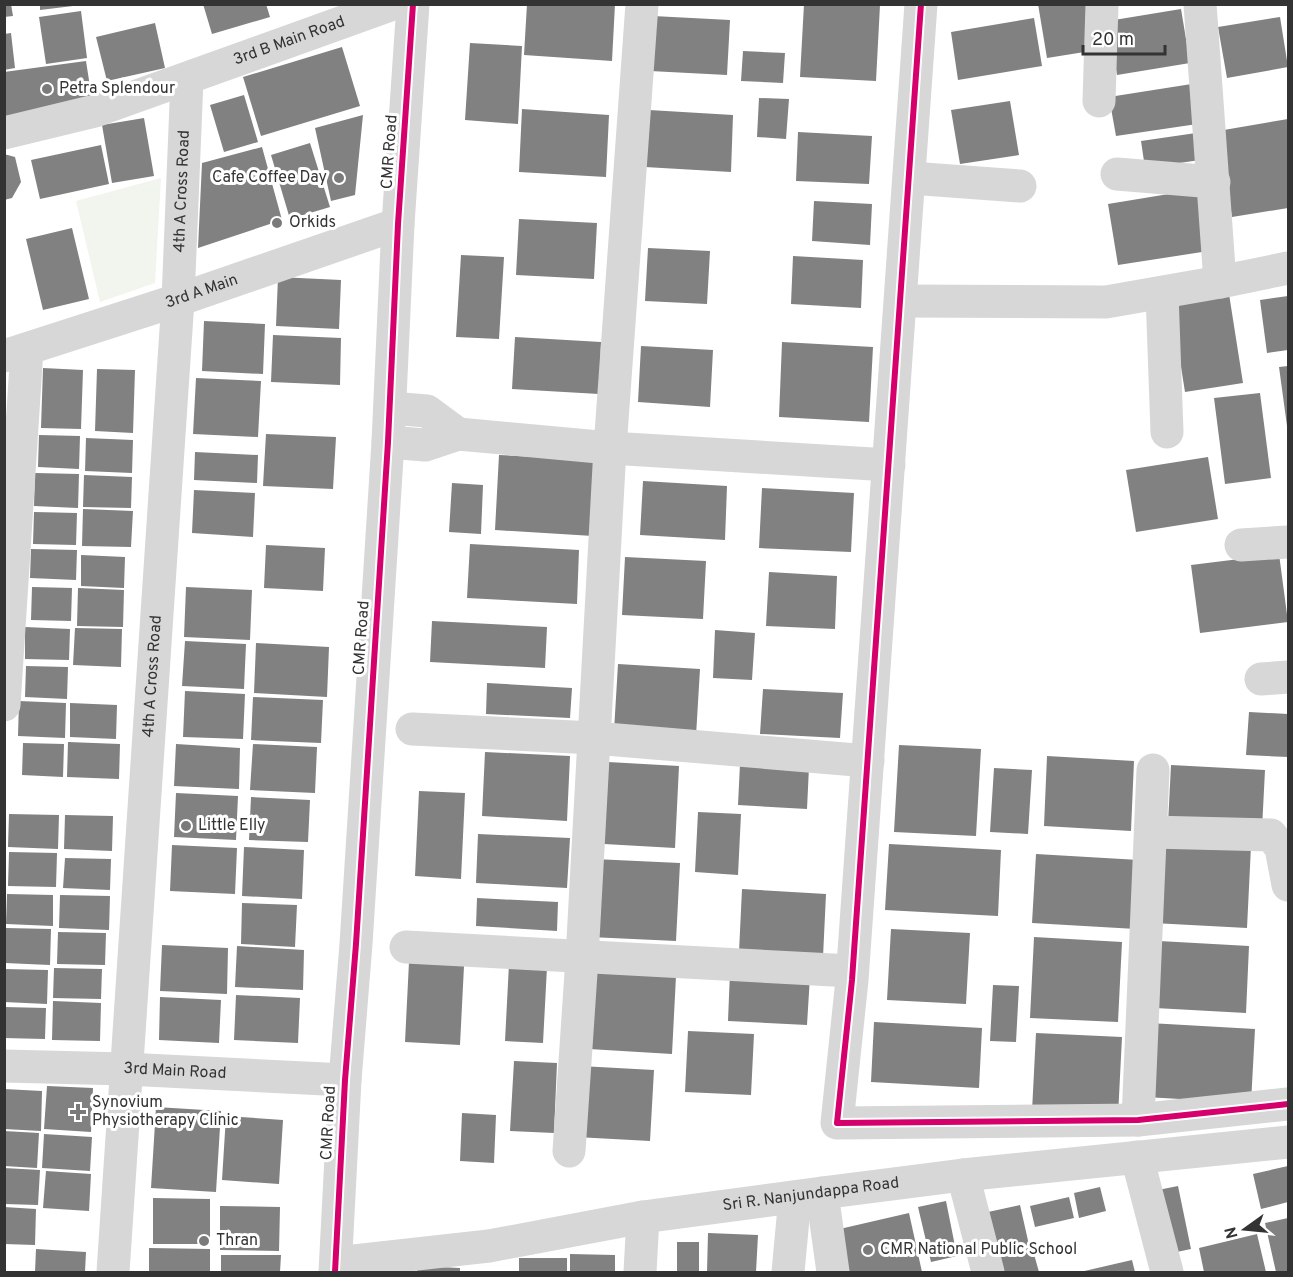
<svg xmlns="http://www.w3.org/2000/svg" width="1293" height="1277" viewBox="0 0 1293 1277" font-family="Overpass,sans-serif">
<rect width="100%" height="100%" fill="#fff"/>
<path fill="#f1f5ed" d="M161,178L155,283L100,302L76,201Z"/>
<path fill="#818181" d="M4,4H11L13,16L4,17Z
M40,4H72L73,6L40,10Z
M203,4H266L270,17L212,34Z
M527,4H615L612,61L524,55Z
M804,4L880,5L876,81L800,77Z
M1038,4H1090L1097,50L1047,58Z
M1181,9L1190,63L1117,75L1108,21Z
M81,11L87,58L46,64L39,17Z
M653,16L730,20L727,75L650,71Z
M1280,17L1288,67L1227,78L1218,27Z
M1034,18L1042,66L958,80L951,32Z
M155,23L165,68L107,81L96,37Z
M11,33L15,68L4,70V34Z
M470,43L522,46L518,124L465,120Z
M342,47L360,106L261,136L243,77Z
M743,51L785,53L783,83L741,81Z
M86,61L93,106L4,119V72Z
M1198,83L1204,123L1116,136L1109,97Z
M244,95L258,142L224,152L210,105Z
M759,98L789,99L786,139L757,137Z
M1010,101L1019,155L960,164L951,110Z
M522,109L609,115L606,177L519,172Z
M649,110L733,115L731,172L645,167Z
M363,115L355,195L331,201L315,128Z
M144,118L154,176L112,183L102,125Z
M1288,119V208L1232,217L1218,131Z
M798,132L872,136L869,184L796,181Z
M1196,133L1200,160L1145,168L1141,141Z
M310,143L330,207L290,219L271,155Z
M101,145L109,184L40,199L31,160Z
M262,147L282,220L198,248L202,163Z
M4,154L15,157L21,182L12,198L4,200Z
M1205,188L1215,250L1118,265L1108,204Z
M814,201L872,204L870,245L812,241Z
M519,219L597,223L594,279L516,275Z
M72,228L89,299L43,310L26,239Z
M648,248L710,251L707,304L645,301Z
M461,255L504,257L499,339L456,337Z
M793,256L863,260L861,308L791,304Z
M278,277L341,280L339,329L276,326Z
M1229,294L1243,383L1185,392L1171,304Z
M1288,296V350L1267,353L1260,300Z
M204,321L265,324L263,374L202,371Z
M273,335L341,338L340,385L271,382Z
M515,337L601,342L599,394L512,389Z
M782,342L873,347L869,422L779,417Z
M641,346L713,350L710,407L638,402Z
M1288,366V426H1287L1279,367Z
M43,368L83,370L81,429L41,428Z
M97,369L135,370L133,433L95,431Z
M196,378L261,381L258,437L193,434Z
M1260,393L1271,478L1225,484L1214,398Z
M266,434L336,437L333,489L263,486Z
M39,435L80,436L79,469L38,467Z
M86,438L133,440L132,473L85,471Z
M195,452L258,455L257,483L194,480Z
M499,455L597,460L593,536L495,530Z
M1208,457L1218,519L1136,532L1126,470Z
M35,473L79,474L78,508L34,506Z
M84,475L132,477L131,508L83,507Z
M643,481L727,486L725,540L640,535Z
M452,483L483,485L481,534L449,532Z
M762,488L854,493L851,552L759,548Z
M194,490L255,493L253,537L192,533Z
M83,509L133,511L131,547L82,546Z
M34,512L77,513L76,545L33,544Z
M470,544L579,550L577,604L467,598Z
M266,545L325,548L323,591L264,588Z
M31,549L77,550L76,580L30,578Z
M1279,554L1288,622L1200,633L1191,565Z
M81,555L125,557L124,588L81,586Z
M625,557L706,561L703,619L622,615Z
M769,572L837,576L835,629L766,626Z
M32,587L72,588L71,621L31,620Z
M186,587L252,590L250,640L184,637Z
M78,588L124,590L123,627L77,626Z
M432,621L547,627L545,668L430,662Z
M25,627L70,629L69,660L25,659Z
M75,628L122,629L121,667L73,665Z
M715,630L755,633L752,680L713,678Z
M185,641L246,644L244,689L182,686Z
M256,643L329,647L327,697L254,693Z
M618,664L700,669L696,736L614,731Z
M26,666L68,667L67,699L25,697Z
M487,683L572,688L570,718L486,714Z
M763,689L843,693L840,738L760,734Z
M185,691L245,694L243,739L183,737Z
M253,697L323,700L321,743L251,740Z
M19,701L66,703L65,738L18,736Z
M70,703L117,705L116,739L70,737Z
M1249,712L1288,714V757L1246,755Z
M68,742L120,744L119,779L67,777Z
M23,743L64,744L63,777L22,775Z
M176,744L240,748L239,789L174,786Z
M253,744L317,747L315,793L250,790Z
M899,745L981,749L976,836L894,832Z
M485,752L570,756L567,821L482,816Z
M1047,756L1134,761L1131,831L1044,826Z
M608,762L679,766L675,848L604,844Z
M740,764L809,767L807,809L738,805Z
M1171,765L1265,770L1262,829L1168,824Z
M994,768L1032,770L1028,834L990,832Z
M419,791L465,793L461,879L415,876Z
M176,793L238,796L236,840L174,837Z
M251,797L310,800L308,842L249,840Z
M698,812L741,814L738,875L695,872Z
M9,814L59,815L58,849L8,847Z
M65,815L113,816L112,851L64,849Z
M478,834L570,838L567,888L476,883Z
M1157,841L1251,846L1247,928L1153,923Z
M889,844L1001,850L998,916L885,910Z
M172,845L237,848L235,894L170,891Z
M244,847L304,850L302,899L242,896Z
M9,852L57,853L56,887L8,886Z
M1036,854L1139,860L1136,929L1032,923Z
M65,858L111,859L110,890L63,888Z
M594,859L680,863L676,941L590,937Z
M742,889L826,894L823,957L739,952Z
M7,894L53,895V926L6,924Z
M60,895L110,896L109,930L59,928Z
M477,898L558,902L557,931L476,926Z
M242,903L297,905L295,947L241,944Z
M6,928L51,929L50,965L5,963Z
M891,929L970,933L966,1004L887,1000Z
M58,932L106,933L105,965L57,964Z
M1034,937L1122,942L1118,1022L1030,1018Z
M1159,941L1249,946L1246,1013L1155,1008Z
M162,945L228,948L227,994L160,991Z
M237,946L304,950L303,990L235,987Z
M409,962L464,966L460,1045L405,1042Z
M509,964L547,967L543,1043L505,1041Z
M54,968L102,969L101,999L53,998Z
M4,969L48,970L47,1004L4,1002Z
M593,971L676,976L672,1054L589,1049Z
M730,972L810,976L807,1025L728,1021Z
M993,985L1019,986L1016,1042L990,1041Z
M236,995L300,998L298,1043L234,1040Z
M160,997L221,1000L219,1043L159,1040Z
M53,1001L101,1003L100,1041L52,1040Z
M4,1007L46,1008L45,1039L4,1038Z
M874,1022L982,1028L979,1088L871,1082Z
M1149,1023L1255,1029L1251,1103L1145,1097Z
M688,1031L754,1034L751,1095L685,1092Z
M1036,1033L1122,1037L1118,1116L1032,1111Z
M514,1061L557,1063L554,1133L510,1131Z
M580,1066L654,1070L650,1141L576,1137Z
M47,1086L93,1088L91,1132L44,1129Z
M4,1089L42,1091L41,1131L4,1129Z
M156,1107L221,1111L216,1192L151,1188Z
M462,1113L496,1115L494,1163L460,1161Z
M226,1116L283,1120L279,1184L222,1180Z
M4,1131L39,1133L37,1168L4,1166Z
M44,1134L92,1137L90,1171L42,1168Z
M1288,1166V1202L1261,1209L1253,1174Z
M4,1168L40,1170L38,1205L4,1204Z
M46,1171L91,1174L89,1211L43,1208Z
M1178,1186L1191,1249L1172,1253L1158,1190Z
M1100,1187L1106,1211L1079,1218L1074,1193Z
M1069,1197L1074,1218L1035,1227L1030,1206Z
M153,1198L210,1199V1244H153Z
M946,1201L957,1256L931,1262L918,1207Z
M1020,1205L1029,1245L997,1252L988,1212Z
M220,1206L280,1207L279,1251L220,1250Z
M4,1207L36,1209L35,1245L4,1244Z
M909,1213L922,1272H840L831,1231Z
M1288,1218V1272H1276L1265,1223Z
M708,1233L758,1235L756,1272H707Z
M1257,1234L1266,1272H1204L1199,1248Z
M677,1242H699V1272H677Z
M1032,1247L1039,1272H1002L998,1256Z
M149,1248L210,1249V1272H149Z
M36,1249L86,1252L85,1272H35Z
M570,1254L615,1255V1272H570Z
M221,1255H281L280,1272H221Z
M519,1258H567V1272H519Z
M1132,1260L1135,1272H1080Z
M417,1266L460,1268V1272H417Z"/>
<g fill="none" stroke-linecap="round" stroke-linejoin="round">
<g stroke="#d7d7d7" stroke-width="33">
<path d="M921,4L852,980L837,1123L1138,1120L1288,1104"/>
<path d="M1200,4L1220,282"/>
<path d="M1099,101L1102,4"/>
<path id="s1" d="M4,133L95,111L393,4"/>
<path d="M1117,174L1214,182"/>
<path d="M910,178L1020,186"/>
<path d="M1162,293L1167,432"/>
<path d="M901,301L1106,302L1220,282L1288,268"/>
<path id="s2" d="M4,356L178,300L398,224"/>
<path d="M458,434L610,448L889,465"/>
<path d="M388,442L425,445L458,434L427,411L390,408"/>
<path d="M1241,545L1288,542"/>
<path d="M1261,679L1288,677"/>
<path d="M4,705L27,349"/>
<path d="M412,729L594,738L868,761"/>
<path d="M1151,832L1271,835L1281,848L1288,885"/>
<path d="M406,947L852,971"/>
<path id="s3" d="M4,1066L126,1069L345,1080"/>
<path d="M1138,1120L1153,770"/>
<path d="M569,1151L582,958L610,448L642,4"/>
<path d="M1137,1157L1167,1272"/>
<path d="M963,1175L988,1272"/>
<path d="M822,1193L833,1272"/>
<path id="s4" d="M336,1263L489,1246L643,1217L822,1193L963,1175L1288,1142"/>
<path id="s5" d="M113,1272L178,300L187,79"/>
<path d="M335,1272L345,1080L356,944L388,442L398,224L413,4"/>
<path d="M640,1272L643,1217"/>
<path d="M788,1272L795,1197"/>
</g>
<g stroke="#fff" stroke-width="10">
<path id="cycleway" d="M921,4L852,980L837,1123L1138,1120L1288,1104
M335,1272L345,1080L356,944L388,442L398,224L413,4"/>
</g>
<use href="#cycleway" stroke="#d6006c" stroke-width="6"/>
</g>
<g fill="#7a7a7a" stroke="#fff" stroke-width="2">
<circle cx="47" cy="89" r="6"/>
<circle cx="339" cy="178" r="6"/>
<circle cx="277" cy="223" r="6"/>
<circle cx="186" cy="826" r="6"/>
<path d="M75 1103h6v6h6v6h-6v6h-6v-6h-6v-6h6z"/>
<circle cx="204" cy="1241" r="6"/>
<circle cx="868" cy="1250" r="6"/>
</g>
<g text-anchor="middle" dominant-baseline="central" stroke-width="6" stroke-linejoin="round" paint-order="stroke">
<g font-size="16" fill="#333" stroke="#fff">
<text stroke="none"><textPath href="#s1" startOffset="300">3rd B Main Road</textPath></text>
<text transform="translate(390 152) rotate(-86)">CMR Road</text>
<text stroke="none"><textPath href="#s5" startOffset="1083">4th A Cross Road</textPath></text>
<text stroke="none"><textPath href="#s2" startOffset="208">3rd A Main</textPath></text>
<text transform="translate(362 638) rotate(-86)">CMR Road</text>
<text stroke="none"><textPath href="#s5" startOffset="597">4th A Cross Road</textPath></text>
<text stroke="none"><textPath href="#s3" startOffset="171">3rd Main Road</textPath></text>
<text transform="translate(329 1123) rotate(-87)">CMR Road</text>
<text stroke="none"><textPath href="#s4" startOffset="480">Sri R. Nanjundappa Road</textPath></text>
</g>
<g font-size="16" fill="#333" stroke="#fff" text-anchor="start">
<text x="59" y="89">Petra Splendour</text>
<text x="327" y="178" text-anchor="end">Cafe Coffee Day</text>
<text x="289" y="223">Orkids</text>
<text x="198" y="826">Little Elly</text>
<text x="92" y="1103">Synovium<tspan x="92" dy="18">Physiotherapy Clinic</tspan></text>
<text x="216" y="1241">Thran</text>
<text x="880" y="1250">CMR National Public School</text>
</g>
</g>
<rect width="1293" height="1277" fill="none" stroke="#333333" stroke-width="12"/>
<g transform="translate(1245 1229) rotate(255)" stroke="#ffffff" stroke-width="4.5" paint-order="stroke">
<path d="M0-4.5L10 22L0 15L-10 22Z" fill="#333333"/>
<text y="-9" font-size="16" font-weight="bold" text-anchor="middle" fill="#333333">N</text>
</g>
<path d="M1083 45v9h82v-9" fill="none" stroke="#333333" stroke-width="3"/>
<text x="1092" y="45" font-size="18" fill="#333333" stroke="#ffffff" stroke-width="4.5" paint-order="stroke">20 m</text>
</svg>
